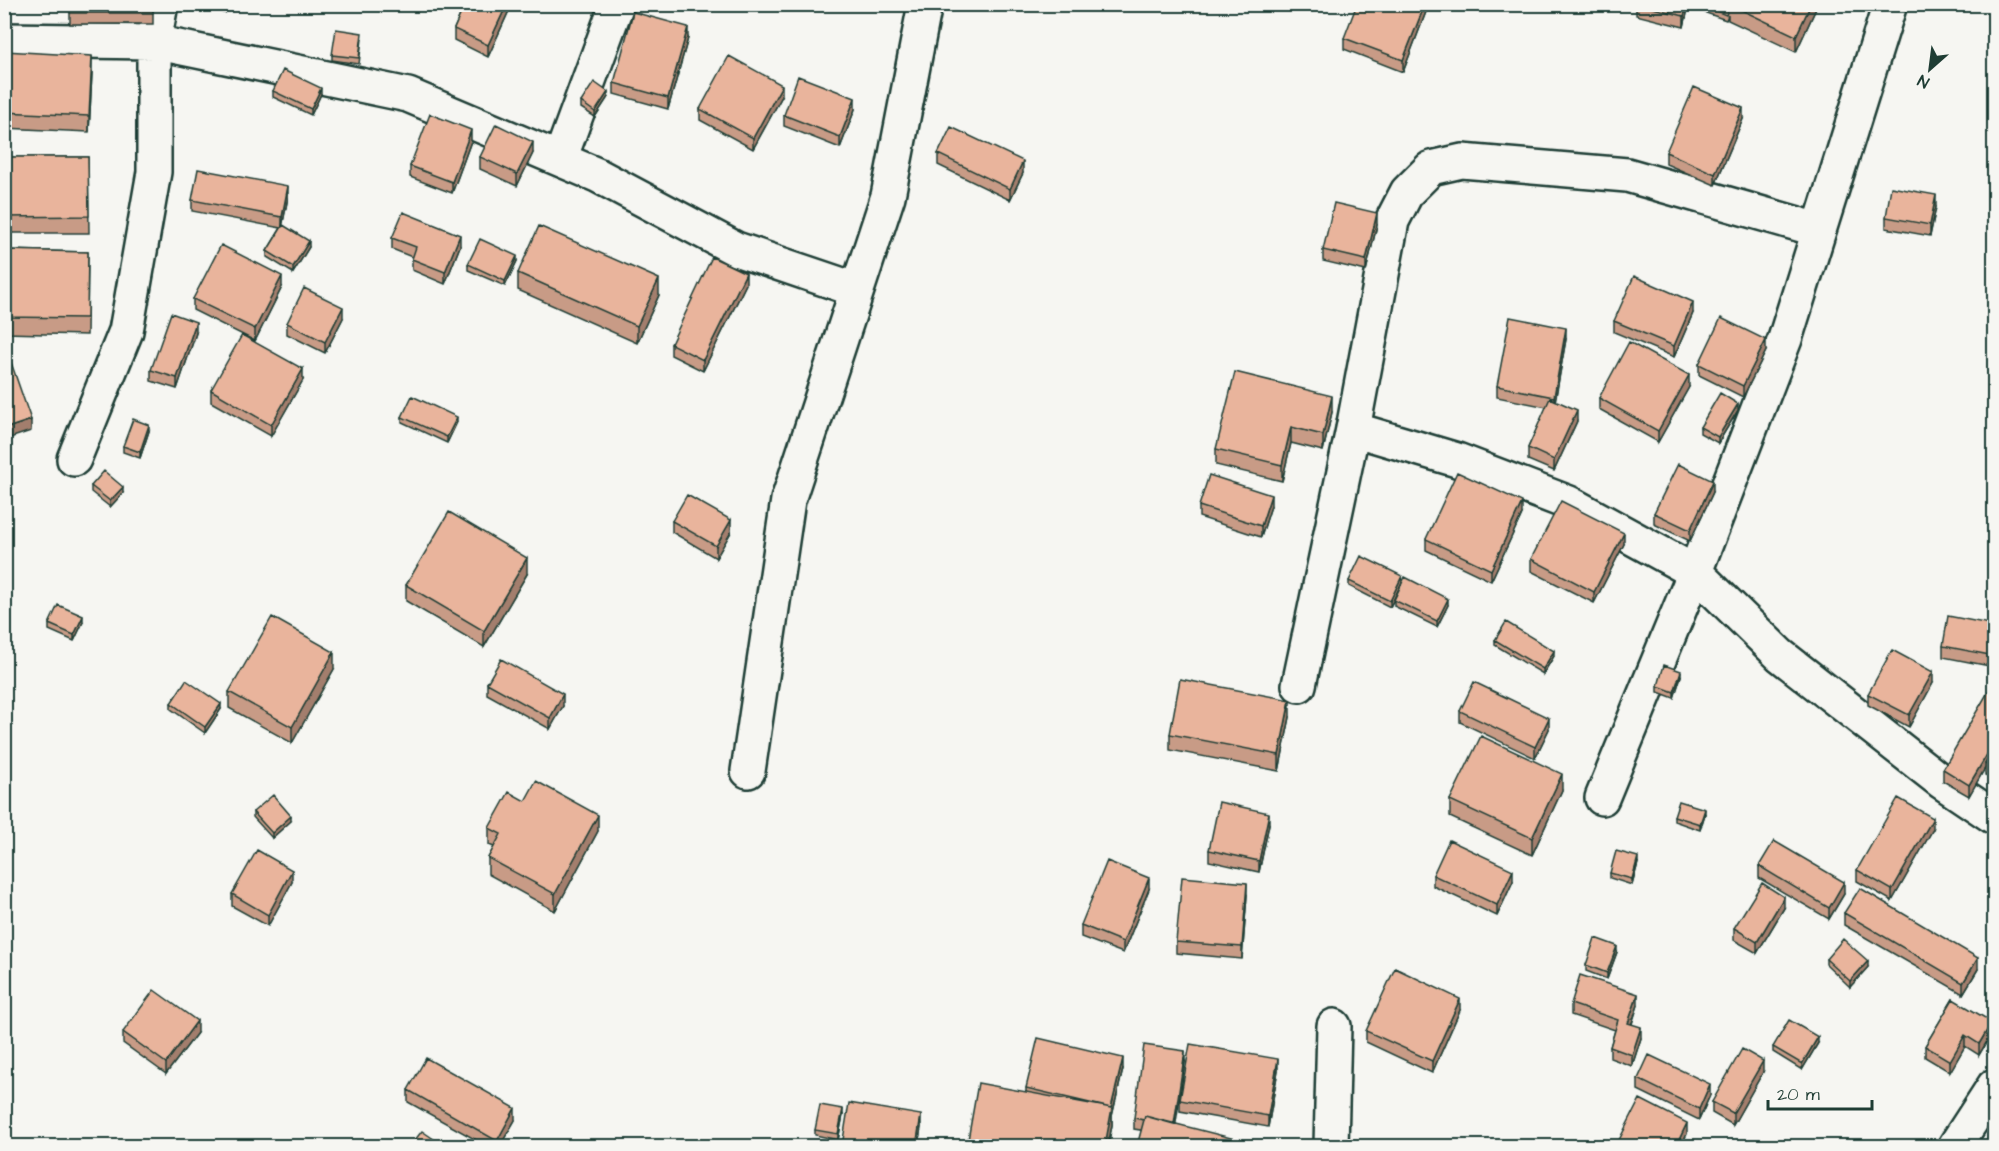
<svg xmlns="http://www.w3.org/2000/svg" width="1999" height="1151" viewBox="0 0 1999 1151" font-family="'Architects Daughter',sans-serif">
<rect width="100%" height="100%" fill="#f6f6f2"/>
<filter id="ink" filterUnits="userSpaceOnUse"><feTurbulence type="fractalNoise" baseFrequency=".0167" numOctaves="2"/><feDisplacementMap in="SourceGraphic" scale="12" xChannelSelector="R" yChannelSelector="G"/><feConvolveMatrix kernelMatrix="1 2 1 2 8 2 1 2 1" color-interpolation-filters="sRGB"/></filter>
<g filter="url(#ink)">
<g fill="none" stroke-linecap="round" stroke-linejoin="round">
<g stroke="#1f3d34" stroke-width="38">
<path id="minor" d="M4,40L154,42L408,95L597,175L736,249L857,290
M560,159L617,4
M1353,429L1457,460L1569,503L1695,572L1780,655L1942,782L1994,817
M74,459L126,331L154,172V42L161,4
M1299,685L1353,429L1392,221L1407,192L1431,168L1462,161L1627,175L1819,230
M748,771L788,500L888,196L925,4
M1602,798L1695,572L1785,339L1890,4
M1331,1146L1334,1026
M1955,1146L1994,1086"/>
</g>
<use href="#minor" stroke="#f6f6f2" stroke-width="33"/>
</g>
<path fill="#c89b86" stroke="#1f3d34" stroke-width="1.5" d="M70,4H153V24H70Z
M200,4H226L225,13L200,8Z
M465,4H512L488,57L454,40V29Z
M1429,4L1403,72L1344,49V38Z
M1636,4H1689L1684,27L1636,15Z
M1692,4H1818L1796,52L1728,20V15L1726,20L1692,8Z
M688,38L668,109L614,94V83Z
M362,39L359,64L332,60V55Z
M4,51L92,72L89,132L4,128Z
M273,91L321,94L311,115L273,97Z
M782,96L753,149L700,120V109Z
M608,97L595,117L581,108V102Z
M855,109L840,148L784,126V115Z
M1743,119L1715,185L1666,164V152Z
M471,141L452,193L410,177V166Z
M533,153L517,186L480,169V157Z
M938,154L1023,173L1010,200L938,165Z
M4,157H88L89,233H4Z
M288,197L282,226L309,247L293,273L267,257V251L281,228L192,211V200Z
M1936,207L1930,236L1886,228V217Z
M1377,225L1366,271L1323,261V250Z
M392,238L460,246L445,284L412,270V257L392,249Z
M4,250L88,252L87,335L4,333Z
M517,261L505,286L468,270V264Z
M518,273L659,295L637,343L518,290Z
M746,284L703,371L671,355V344Z
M282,287L255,341L193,310V299Z
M1693,313L1674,357L1614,332V321Z
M343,318L325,353L287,334V323Z
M196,333L177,389L151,381V370Z
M1566,339L1555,400L1577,421L1554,471L1528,460V448L1547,407L1497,397V386Z
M1766,351L1743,397L1699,375V364Z
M303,380L271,436L211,402V390Z
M1689,387L1658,442L1599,409V398Z
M1738,410L1718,443L1700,433V427Z
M1332,412L1323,451L1291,443L1282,481L1216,465V449Z
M402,417L457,422L447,443L402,422Z
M149,431L140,458L123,452V446Z
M91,486L123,493L110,507L91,492Z
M1713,492L1690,541L1654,524V513Z
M1199,506H1271L1261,537L1199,517Z
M1522,514L1491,581L1426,550V539Z
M672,521L731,532L716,558L672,532Z
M1624,544L1594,603L1531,571V559Z
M527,574L484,647L406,601V585Z
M1349,581L1402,582L1390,607L1349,586Z
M1394,600L1448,605L1437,627L1394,606Z
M83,622L74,641L49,630V624Z
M1995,625V667L1943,657V646Z
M1495,640L1554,656L1543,674L1495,645Z
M334,669L292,743L229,708V692Z
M1681,676L1674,698L1658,692V686Z
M487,683L563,706L550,729L487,694Z
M1933,683L1909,727L1868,705V694Z
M1995,689V780L1985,775V768L1969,796L1943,781V769Z
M171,703L221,709L205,733L171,709Z
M1460,711L1549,729L1535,758L1460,722Z
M1290,717L1279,771L1170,750V734Z
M1562,790L1532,855L1450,817V800Z
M1995,790V806L1993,805V793Z
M525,801L598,831L555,911L488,874V858L494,847L489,845V828Z
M253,812L291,821L272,838L253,817Z
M1705,814L1700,830L1674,821V816Z
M1269,824L1259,872L1209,861V850Z
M1933,829L1892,901L1857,881V870Z
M1638,863L1632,885L1610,878V873Z
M1759,866L1844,894L1829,919L1759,878Z
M1433,875L1513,881L1497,916L1433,886Z
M292,882L268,926L232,906V894Z
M1149,889L1123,953L1081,937V925Z
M1247,895L1242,959L1176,953V942Z
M1784,908L1757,953L1734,940V928Z
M1844,913L1978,969L1963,994L1844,925Z
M1617,952L1607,979L1586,971V965Z
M1826,959L1868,967L1850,987L1826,964Z
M1953,999L1992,1033L1979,1055L1965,1046L1950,1072L1925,1057V1046Z
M1571,1004L1638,1005L1632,1024L1641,1038L1632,1066L1610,1058V1047L1615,1030L1571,1015Z
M1995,1007V1021L1993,1020V1009Z
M1460,1010L1432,1073L1366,1042V1031Z
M123,1032L197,1033L166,1074L123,1043Z
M1818,1043L1802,1070L1773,1052V1047Z
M1185,1062L1175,1124L1243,1146L1134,1129V1118Z
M1123,1069L1112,1116V1125L1108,1146H968V1140L1026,1092V1088Z
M1278,1070L1268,1127L1180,1111V1100Z
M1763,1072L1733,1125L1712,1113V1102Z
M1638,1079L1710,1095L1699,1120L1638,1090Z
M408,1090L515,1120L500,1146H487L408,1102Z
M843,1115L838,1140L815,1135V1130Z
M921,1127L918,1146H843V1140Z"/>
<path fill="#a37e6d" stroke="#1f3d34" stroke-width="1.5" d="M507,4H512L488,57V45Z
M1425,4H1429L1403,72V60Z
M1687,4H1689L1684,27V16Z
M1811,4H1818L1796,52V36Z
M688,27V38L668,109V98Z
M92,56V72L89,132V116Z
M782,85V96L753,149V138Z
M321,88V94L311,115V109Z
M608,92V97L595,117V112Z
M855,98V109L840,148V137Z
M1743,108V119L1715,185V174Z
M471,130V141L452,193V182Z
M533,142V153L517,186V174Z
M1023,161V173L1010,200V189Z
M288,186V197L282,228V217Z
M1936,195V207L1930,236V225Z
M1377,213V225L1366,271V260Z
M460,235V246L445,284V272Z
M309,241V247L293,273V267Z
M517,256V261L505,286V281Z
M746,273V284L703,371V360Z
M282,276V287L255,341V329Z
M659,279V295L637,343V326Z
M1693,302V313L1674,357V346Z
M343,307V318L325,353V342Z
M196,322V333L177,389V378Z
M1566,328V339L1554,408V397Z
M1766,340V351L1743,397V386Z
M303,369V380L271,436V425Z
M1689,375V387L1658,442V431Z
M1332,396V412L1323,451V435Z
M1738,404V410L1718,443V437Z
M1577,410V421L1554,471V460Z
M457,417V422L447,443V437Z
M31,420V431L4,440V429Z
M149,425V431L140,458V452Z
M1291,427V443L1282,481V465Z
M1713,481V492L1690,541V530Z
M123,487V493L110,507V501Z
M1271,495V506L1261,537V526Z
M1522,502V514L1491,581V570Z
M731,520V532L716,558V546Z
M1624,533V544L1594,603V592Z
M527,558V574L484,647V631Z
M1402,576V582L1390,607V601Z
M1448,599V605L1437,627V621Z
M83,616V622L74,641V635Z
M1554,651V656L1543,674V669Z
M334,652V669L292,743V727Z
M1681,671V676L1674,698V692Z
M1933,672V683L1909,727V715Z
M563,694V706L550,729V718Z
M1290,700V717L1279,771V755Z
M221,704V709L205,733V727Z
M1549,718V729L1535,758V747Z
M1995,741V752L1985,764V768L1969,796V785Z
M1562,774V790L1532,855V838Z
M1705,809V814L1700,830V824Z
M1269,813V824L1259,872V861Z
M598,815V831L555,911V894Z
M291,816V821L272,838V833Z
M1933,818V829L1892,901V890Z
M1638,857V863L1632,885V879Z
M292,870V882L268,926V915Z
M1513,870V881L1497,916V905Z
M1149,878V889L1123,953V942Z
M1844,882V894L1829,919V908Z
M1247,883V895L1242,959V947Z
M1784,897V908L1757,953V942Z
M1617,946V952L1607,979V973Z
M1978,958V969L1963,994V983Z
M1868,961V967L1850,987V981Z
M1638,994V1005L1628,1034V1023Z
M1460,999V1010L1432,1073V1061Z
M197,1021V1033L166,1074V1063Z
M1992,1022V1033L1979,1055V1044Z
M1641,1027V1038L1632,1066V1055Z
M1965,1035V1046L1950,1072V1061Z
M1818,1037V1043L1802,1070V1064Z
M1185,1051V1062L1174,1136V1125Z
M1123,1058V1069L1112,1116V1125L1108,1146H1105L1111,1108Z
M1278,1059V1070L1268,1127V1116Z
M1763,1061V1072L1733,1125V1113Z
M1710,1084V1095L1699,1120V1109Z
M515,1108V1120L500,1146H497V1141Z
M843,1109V1115L838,1140V1134Z
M921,1115V1127L918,1146H916Z
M1687,1123V1134L1681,1146H1676Z"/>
<path fill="#e9b49c" stroke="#1f3d34" stroke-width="1.5" d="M70,4H153V13H70Z
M465,4H507L488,45L454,29Z
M1357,4H1425L1403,60L1344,38Z
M1638,4H1687L1684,16Z
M1699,4H1728V9L1726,15Z
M1729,4H1811L1796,36Z
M633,12L688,27L668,98L614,83Z
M336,29L362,33L359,58L332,55Z
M4,51L92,56L89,116L4,112Z
M729,56L782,85L753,138L700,109Z
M283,70L321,88L311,109L273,91Z
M798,76L855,98L840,137L784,115Z
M594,82L608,92L595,112L581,102Z
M1694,87L1743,108L1715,174L1666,152Z
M430,114L471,130L452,182L410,166Z
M496,124L533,142L517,174L480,157Z
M951,127L1023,161L1010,189L938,154Z
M4,157H88L89,216L4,217Z
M198,169L288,186L282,217L192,200Z
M1891,187L1936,195L1930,225L1886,217Z
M1334,203L1377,213L1366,260L1323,250Z
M403,212L460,235L445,272L412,259L416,247L392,238Z
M283,225L309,241L293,267L267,251Z
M539,226L659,279L637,326L518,273Z
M480,239L517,256L505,281L468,264Z
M221,245L282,276L255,329L193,299Z
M4,250L88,252L87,318L4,317Z
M712,257L746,273L703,360L671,344Z
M1634,276L1693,302L1674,346L1614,321Z
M304,288L343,307L325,342L287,323Z
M171,313L196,322L177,378L151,370Z
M1510,317L1566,328L1554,397L1497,386Z
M1721,318L1766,340L1743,386L1699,364Z
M242,335L303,369L271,425L211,390Z
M1629,342L1689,375L1658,431L1599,398Z
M6,348L31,420L4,429V349Z
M1235,372L1332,396L1323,435L1291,427L1282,465L1216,449Z
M1720,393L1738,404L1718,437L1700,427Z
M412,396L457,417L447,437L402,417Z
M1550,398L1577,410L1554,460L1528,448Z
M133,419L149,425L140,452L123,446Z
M1678,464L1713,481L1690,530L1654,513Z
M104,471L123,487L110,501L91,486Z
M1457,472L1522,502L1491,570L1426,539Z
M1209,475L1271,495L1261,526L1199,506Z
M687,495L731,520L716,546L672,521Z
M1561,501L1624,533L1594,592L1531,559Z
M449,512L527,558L484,631L406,585Z
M1361,556L1402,576L1390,601L1349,581Z
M1405,577L1448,599L1437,621L1394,600Z
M58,605L83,616L74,635L49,624Z
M1948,616L1995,625V656L1943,646Z
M272,617L334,652L292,727L229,692Z
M1506,622L1554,651L1543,669L1495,640Z
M1892,650L1933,672L1909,715L1868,694Z
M501,659L563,694L550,718L487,683Z
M1664,665L1681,671L1674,692L1658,686Z
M1180,679L1290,700L1279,755L1170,734Z
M186,680L221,704L205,727L171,703Z
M1474,682L1549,718L1535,747L1460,711Z
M1991,687L1995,689V741L1969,785L1943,769Z
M1481,736L1562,774L1532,838L1450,800Z
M1995,748V769L1985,764Z
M536,781L598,815L555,894L488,858L501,834L489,828L509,792L525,801Z
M273,795L291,816L272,833L253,812Z
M1898,798L1933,818L1892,890L1857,870Z
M1679,801L1705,809L1700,824L1674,816Z
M1219,802L1269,813L1259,861L1209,850Z
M1449,840L1513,870L1497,905L1433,875Z
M1774,841L1844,882L1829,908L1759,866Z
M257,850L292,870L268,915L232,894Z
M1616,851L1638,857L1632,879L1610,873Z
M1107,861L1149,878L1123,942L1081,925Z
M1182,877L1247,883L1242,947L1176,942Z
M1762,883L1784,897L1757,942L1734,928Z
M1860,888L1978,958L1963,983L1844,913Z
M1595,938L1617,946L1607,973L1586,965Z
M1843,939L1868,961L1850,981L1826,959Z
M1395,968L1460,999L1432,1061L1366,1031Z
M1580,975L1638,994L1628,1023L1641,1027L1632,1055L1610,1047L1618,1020L1571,1004Z
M154,990L197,1021L166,1063L123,1032Z
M1953,999L1992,1022L1979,1044L1965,1035L1950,1061L1925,1046Z
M1789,1020L1818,1037L1802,1064L1773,1047Z
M1038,1038L1123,1058L1111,1108L1026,1088Z
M1190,1044L1278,1059L1268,1116L1180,1100Z
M1144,1045L1185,1051L1174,1124L1145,1116L1144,1120L1134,1118Z
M1742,1049L1763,1061L1733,1113L1712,1102Z
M1649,1055L1710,1084L1699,1109L1638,1079Z
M426,1058L515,1108L497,1141L408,1090Z
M978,1083L1112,1108L1105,1146H1004L968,1140Z
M1640,1099L1687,1123L1676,1146H1616Z
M849,1103L921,1115L916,1146H880L843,1140Z
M820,1105L843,1109L838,1134L815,1130Z
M1145,1116L1243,1141L1242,1146H1137Z
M422,1131L444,1146H413L411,1145Z
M758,1143L777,1146H757Z"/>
</g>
<rect width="1999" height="1151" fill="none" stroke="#f6f6f2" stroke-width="24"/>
<rect x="12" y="12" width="1975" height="1127" fill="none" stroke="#1f3d34" stroke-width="2" filter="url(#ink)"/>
<g transform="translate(1930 69) rotate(208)" stroke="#f6f6f2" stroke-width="4.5" paint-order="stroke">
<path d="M0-4.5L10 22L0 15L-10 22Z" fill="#1f3d34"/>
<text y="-9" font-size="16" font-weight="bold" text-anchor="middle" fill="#1f3d34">N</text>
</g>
<path d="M1768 1100v9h104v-9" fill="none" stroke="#1f3d34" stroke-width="3"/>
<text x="1777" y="1100" font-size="18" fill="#1f3d34" stroke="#f6f6f2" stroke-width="4.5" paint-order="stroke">20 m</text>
</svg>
